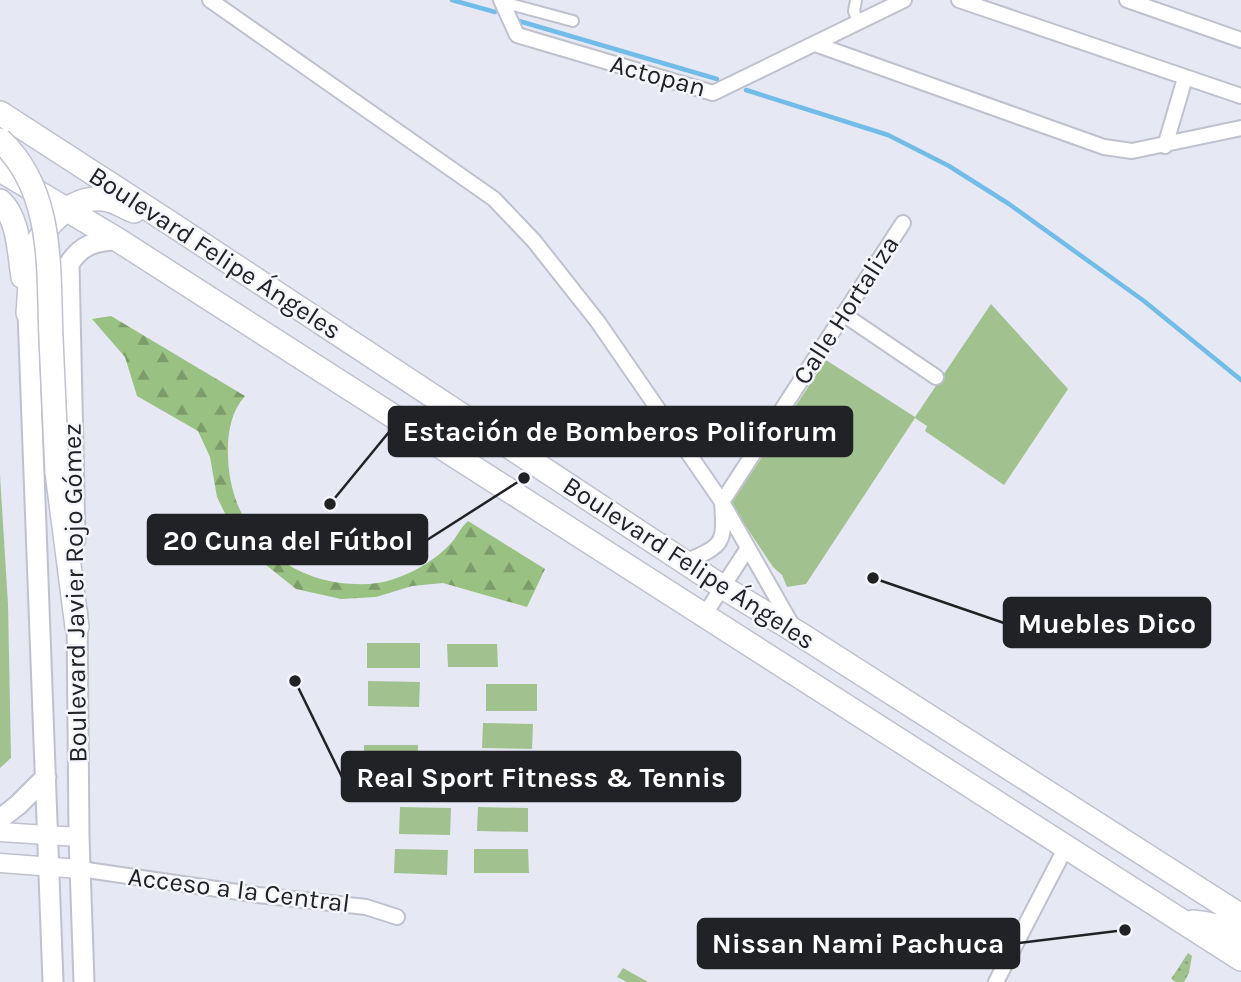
<svg xmlns="http://www.w3.org/2000/svg" width="1241" height="982" viewBox="0 0 1241 982" font-family="Karla,sans-serif">
<defs>
<pattern id="forest-firs" width="22" height="20" patternUnits="userSpaceOnUse" patternTransform="scale(1.75)"><rect width="22" height="20" fill="#99c181"/><path d="M5 1l3.5 6h-7zM16 11l3.5 6h-7z" fill="#7c9c69"/></pattern>
<pattern id="garden-dots" width="8" height="8" patternUnits="userSpaceOnUse" patternTransform="scale(1.75)"><rect width="8" height="8" fill="#a1c28f"/><path d="M2 2h.1M6 6h.1" fill="none" stroke="#8aa67b" stroke-width="1.8" stroke-linecap="round"/></pattern>
</defs>
<rect width="100%" height="100%" fill="#e6e8f4"/>
<path fill="#a1c28f" d="M991,304L1068,389L1004,485L925,431L927,426L915,418L806,584L787,587L782,575L773,567L731,504L826,360L915,417Z
M0,475L8,604L11,758L0,768Z
M367,643H420V668H367Z
M447,644H497L498,667H448Z
M368,681L420,682L419,707L368,706Z
M486,684H537V711H486Z
M483,723L533,724L532,749L482,748Z
M364,745H418V769L364,770Z
M400,807L451,808L450,835L399,834Z
M478,807L528,808V832L477,831Z
M395,849L448,850L447,875L394,873Z
M474,849H528L529,873H474Z
M623,968L648,982H627L617,977Z"/>
<path fill="url(#forest-firs)" d="M111,316L245,396C231,411 227,435 228,455C229,522 274,574 341,583C358,585 377,585 394,579C415,572 437,559 452,542C458,535 460,528 468,521L545,569L527,607L443,583L412,586L376,597L341,599L296,589L266,565L234,532L217,497L210,457L198,431L137,396L125,357L92,319Z"/>
<path fill="url(#garden-dots)" d="M1188,953L1192,956L1189,973L1184,982H1176L1171,979Z"/>
<g fill="none" stroke-linecap="round" stroke-linejoin="round">
<path stroke="#71bde8" stroke-width="4.5" d="M452,0L495,12
M519,21L717,79
M746,90L888,135L949,166L1009,204L1144,301L1241,380"/>
<g stroke="#bfc1cd" stroke-width="14">
<path id="pedestrian" d="M856,0L854,11L858,22
M502,2L573,21"/>
</g>
<g stroke="#bfc1cd" stroke-width="18">
<path id="minor" d="M210,0L494,199L534,241L598,322L722,502L793,627
M501,0L517,35L713,93L904,0
M959,0L1241,96
M1127,0L1241,40
M815,44L1104,147L1132,151L1241,128
M1165,146L1185,78
M843,314L936,377
M685,562C724,545 725,544 722,502L903,223
M703,617L748,548
M80,869L258,895L366,907L397,917
M996,982L1066,847"/>
</g>
<g stroke="#bfc1cd" stroke-width="21">
<path id="tertiary" d="M0,832L79,837
M0,863L80,869"/>
</g>
<g stroke="#bfc1cd" stroke-width="23">
<path id="secondary" d="M28,313L53,982
M75,540L69,264C81,245 96,240 118,240
M77,612L79,837L84,982
M0,819L18,805L46,777"/>
</g>
<g stroke="#bfc1cd" stroke-width="26">
<path id="primary" d="M0,113L167,221L724,588L795,631L1241,916
M0,170L118,240L1241,959
M0,201C19,218 19,253 23,277
M28,313C30,294 29,271 34,253C42,225 73,196 103,199C114,200 124,207 134,211
M57,472L77,627
M1193,922C1211,923 1226,928 1241,938"/>
</g>
<use href="#pedestrian" stroke="#fff" stroke-width="10"/>
<use href="#minor" stroke="#fff" stroke-width="14"/>
<use href="#tertiary" stroke="#fff" stroke-width="18"/>
<use href="#secondary" stroke="#fff" stroke-width="19"/>
<use href="#primary" stroke="#fff" stroke-width="23"/>
<g stroke="#bfc1cd" stroke-width="26" stroke-linecap="butt">
<path id="primary-bridge" d="M0,140C55,191 48,270 51,338C53,382 55,427 57,472"/>
</g>
<use href="#primary-bridge" stroke="#fff" stroke-width="23"/>
</g>
<g text-anchor="middle" dominant-baseline="central" stroke-width="5" stroke-linejoin="round" paint-order="stroke">
<g font-size="26" fill="#212226" stroke="#f5f6fd">
<text transform="translate(658 76) rotate(15)">Actopan</text>
<text transform="translate(215 253) rotate(33)">Boulevard Felipe Ángeles</text>
<text transform="translate(846 310) rotate(-57)">Calle Hortaliza</text>
<text transform="translate(689 563) rotate(33)">Boulevard Felipe Ángeles</text>
<text transform="translate(75 593) rotate(-91)">Boulevard Javier Rojo Gómez</text>
<text transform="translate(239 890) rotate(7)">Acceso a la Central</text>
</g>
</g>
<path fill="none" stroke="#212226" stroke-width="2.5" d="M330 504L389 432M524 478L427 540M873 578L1004 623M295 681L342 777M1125 930L1019 943"/>
<g fill="#212226" stroke="#f5f6fd" stroke-width="2.5">
<circle cx="330" cy="504" r="7"/>
<circle cx="524" cy="478" r="7"/>
<circle cx="873" cy="578" r="7"/>
<circle cx="295" cy="681" r="7"/>
<circle cx="1125" cy="930" r="7"/>
</g>
<g fill="#212226" stroke="#212226" stroke-width="2.5">
<rect x="389" y="407" width="463" height="49" rx="7"/>
<rect x="148" y="515" width="279" height="49" rx="7"/>
<rect x="1004" y="598" width="206" height="49" rx="7"/>
<rect x="342" y="752" width="398" height="49" rx="7"/>
<rect x="698" y="919" width="321" height="49" rx="7"/>
</g>
<g font-size="28" text-anchor="middle" font-weight="bold" fill="#fff">
<text x="620" y="441">Estación de Bomberos Poliforum</text>
<text x="288" y="550">20 Cuna del Fútbol</text>
<text x="1107" y="633">Muebles Dico</text>
<text x="541" y="787">Real Sport Fitness &amp; Tennis</text>
<text x="858" y="953">Nissan Nami Pachuca</text>
</g>
</svg>
